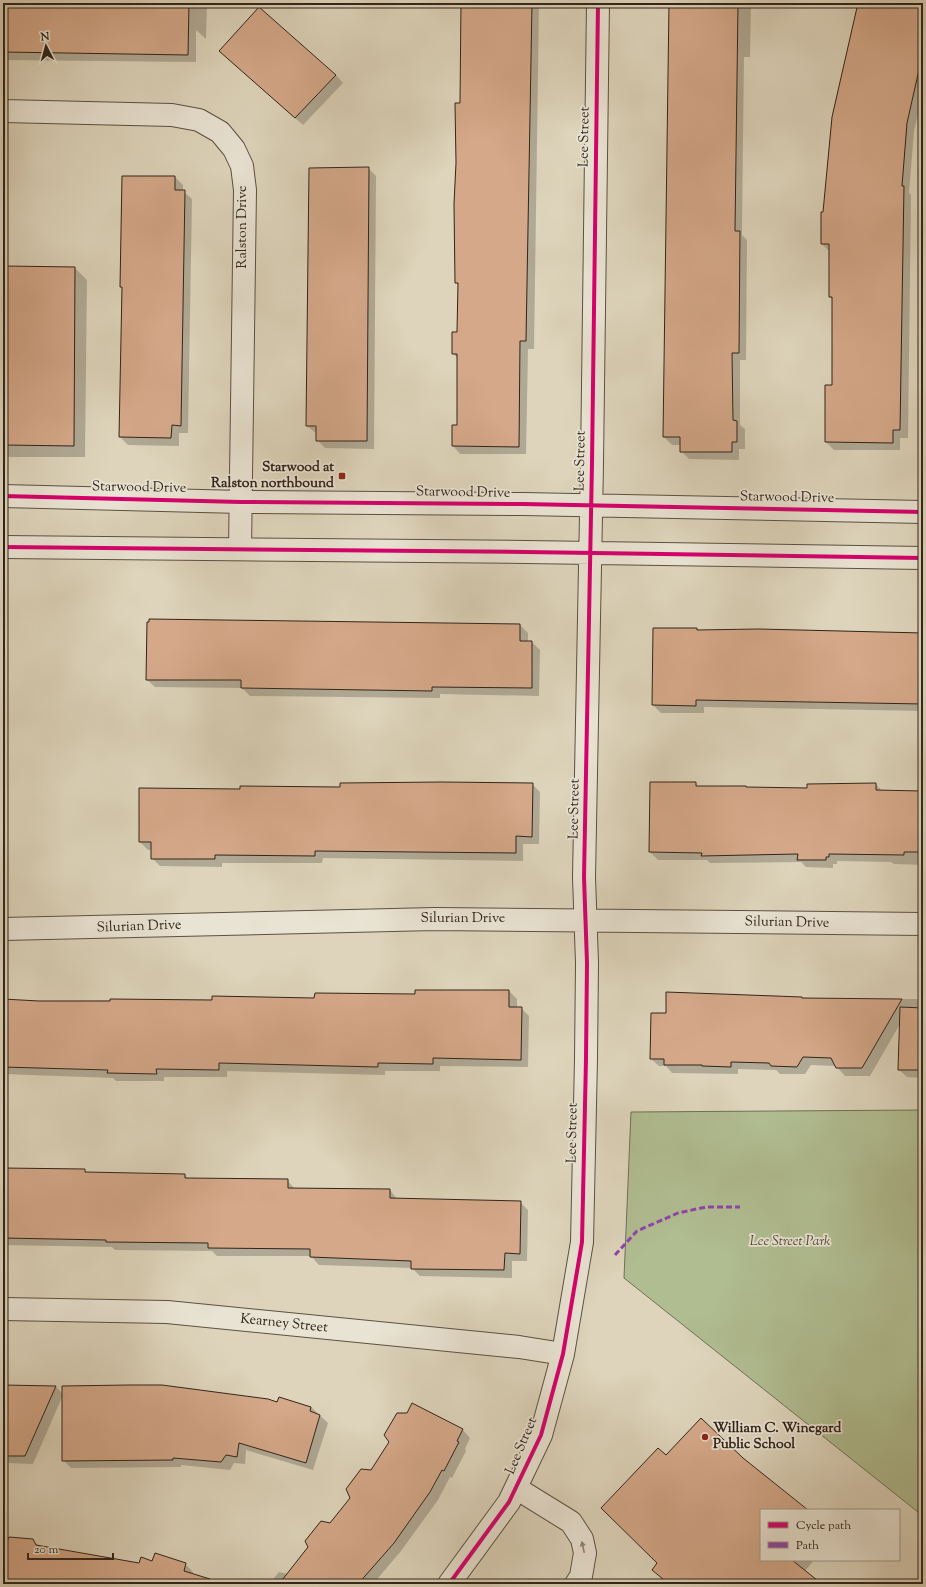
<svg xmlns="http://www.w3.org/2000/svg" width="926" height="1587" viewBox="0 0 926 1587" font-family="'Sorts Mill Goudy',serif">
<rect width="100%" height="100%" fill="#ddd4bb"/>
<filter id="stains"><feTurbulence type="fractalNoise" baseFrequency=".005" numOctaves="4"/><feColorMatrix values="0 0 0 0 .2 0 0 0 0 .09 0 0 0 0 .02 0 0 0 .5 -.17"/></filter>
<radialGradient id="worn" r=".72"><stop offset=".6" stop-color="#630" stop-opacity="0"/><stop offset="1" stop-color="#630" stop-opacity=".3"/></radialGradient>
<path fill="#b0bd91" stroke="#707056" d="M923,1110V1516L624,1278L631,1112Z"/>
<path fill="#0003" fill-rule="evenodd" d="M3,3H207L206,39L196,30V62L3,60Z
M462,3H539L534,349H528L526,454H460L453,446L458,426V359L453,353L458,333L459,285L456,283L455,204L461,104Z
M670,3H751L750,57H744L743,138L742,235L747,240L746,360H740V425L745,429V449H739V460L689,459L681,451V445H672L664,437Z
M860,3H923V93L914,131L909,193L911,195L908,438H900V450H834L826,442L833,386V300L830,297V252L822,244L824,213Z
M228,59L336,75L343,83L303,125Z
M368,168L376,176L374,449L325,448L317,440V434L307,426ZM314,425L321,426V428L314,427Z
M175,177L183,185V191L192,199L188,433H179V446L128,445L120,437L123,288L121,287Z
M3,267L75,268L87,280L85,457H3Z
M520,625L528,633V642H532L540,650L539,696L440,694V698L250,696L242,688L155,687L147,680Z
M697,629L699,631L923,633V711L704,707V713H661L653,705Z
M695,783L699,787L747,788L808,789L876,784L882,791L920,792L923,794V865L894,864L891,862L837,861V864H833V868L806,867L801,862L710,863L707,860H658L650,852Z
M532,784L540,792L539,844H523V861L323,858L322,863H222V867L160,866L152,858V850H148L140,842L241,790Z
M416,991H509L517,999V1008H521L529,1016L528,1067L440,1066V1071H385V1075L227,1071V1077H164V1081H116L113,1078L3,1074V1001L315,999L416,995Z
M803,999H923V1078L907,1077L899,1070L900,1024L870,1076H845L836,1066L811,1065L805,1074H780L776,1070L738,1069V1074L672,1073L666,1066H659L651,1059L667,1014Z
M3,1169L84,1170L88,1174L185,1175L188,1179L287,1180L295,1189L390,1190L397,1199L520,1202L528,1210L527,1261H512V1278L420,1276L412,1268L319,1265L311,1256H217L212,1251L115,1250L112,1247L3,1245Z
M3,1386L56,1387L63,1394L278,1403L279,1398L311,1407L328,1423L313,1470L246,1450L245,1464L234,1463L230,1470L181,1465V1467L71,1468L63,1460V1395L33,1464L7,1463L3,1460Z
M463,1430L470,1438L465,1449L466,1451L452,1478L450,1477L438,1500L401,1551L373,1584H269L279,1572L288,1574L330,1524L371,1471Z
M666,1456L806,1510H761V1560H814L805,1571L821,1584H668L654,1570L659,1563Z
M33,1540L39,1546L140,1564L153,1562L185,1564L193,1572L192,1575L205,1584H3V1545Z"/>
<path fill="#d4a889" stroke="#31241a" d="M3,3H189L188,55L3,52Z
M461,3H532L526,341H520L519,447L452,446V425H457V354H452V332H457L458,283H455L454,204L456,163L455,103H460Z
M669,3H738L735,231H740L739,353H732L733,420L737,421V442H732V452H680V437H663Z
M858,3H923V52L907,123L902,186H904L900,430H893V443L825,442V385H832V297H829V244H821V212H823L832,117Z
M259,7L336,75L295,118L219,51Z
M369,167L367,441H316V426H306L309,168Z
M122,176H175V190H185L181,426L172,425L171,438L119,437L122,287H120Z
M3,266L75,267L74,446L3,445Z
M149,619L520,624V641H532V688L432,687V691L241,688V680H146L147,622H149Z
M653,628H697V630L758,629L923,633V704L696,700V706L652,705Z
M441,782L533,783L532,837L516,836V853L315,851V856L215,855V859H151V842H139V788L240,789V786L340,787V783Z
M650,782H696V786H746V787L807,788V784L876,783V790L921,791L920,852H904V855L829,854V857H826V860H797L798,854L701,856L702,853L649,852Z
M415,990H509V1007H522L521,1060L433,1058V1064L378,1063V1067L219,1063V1070L156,1069L157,1074L107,1073L108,1070L3,1067V999L39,1001H110V999L212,1000V996L314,998L315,993L415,994Z
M666,992L802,997V998L902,999L862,1068H836L831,1058L803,1057L797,1067L771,1066L769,1063L731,1062V1067L702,1066V1065H664V1059H650L651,1013H666Z
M900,1007L923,1008V1070H898Z
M3,1168L85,1169V1172L185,1174V1178L288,1179V1188L390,1189V1198L521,1201L520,1254L505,1253L504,1270L411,1269V1261L310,1257V1249L208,1248V1243L106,1242V1240L3,1238Z
M3,1385L56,1386L25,1456H3Z
M129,1385H162L268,1399L277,1402L279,1397L311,1407L310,1411L320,1415L306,1463L239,1443L237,1457L226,1455L221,1462L173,1458V1460L62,1461V1386Z
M412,1403L463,1429L457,1441L459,1442L444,1471L442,1470L430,1492L394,1543L358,1584H279L308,1547L305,1541L321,1521L330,1523L350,1498L346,1489L361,1469L371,1470L389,1442L384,1435L397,1413H407Z
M701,1418L743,1458L808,1510H761V1560H792L822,1584H669L652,1570L657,1563L601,1508L658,1448L666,1455Z
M9,1537L33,1539L36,1545L139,1563L141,1557L152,1561L155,1553L186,1563L184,1571L210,1579L209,1584H3V1549Z"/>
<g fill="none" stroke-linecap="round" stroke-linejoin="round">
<g stroke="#5c5042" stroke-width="24">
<path id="minor" d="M3,111L172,115L199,120L220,132L234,149L242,166L245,190L240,549
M3,496L241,502L523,504L923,512
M3,547L526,552L923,558
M3,929L435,919L923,924
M3,1309L167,1312L519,1347L563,1354
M516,1488L571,1522L582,1539L585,1553L581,1576L576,1584
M449,1584L509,1502L541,1435L563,1354L582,1242L586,1059L587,963L584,877L592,463L598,3"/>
</g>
<use href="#minor" stroke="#e9e3d3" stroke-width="22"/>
<path stroke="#8e44ad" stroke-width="3" stroke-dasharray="6 3" stroke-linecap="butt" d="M615,1255L637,1231L678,1213L706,1207H740"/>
<g stroke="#e9e3d3" stroke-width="6">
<path id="cycleway" d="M3,496L241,502L523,504L923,512
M3,547L526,552L923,558
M449,1584L509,1502L541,1435L563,1354L582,1242L586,1059L587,963L584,877L592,463L598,3"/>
</g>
<use href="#cycleway" stroke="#d6006c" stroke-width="4"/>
</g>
<defs><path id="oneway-solid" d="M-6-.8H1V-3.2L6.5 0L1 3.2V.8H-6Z"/></defs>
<use fill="#8d8476" href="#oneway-solid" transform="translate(583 1547) rotate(-102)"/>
<g fill="#8f2418" stroke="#e9e3d3" stroke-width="1.5">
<rect x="338" y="472" width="8" height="8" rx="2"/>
<circle cx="705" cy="1437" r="4"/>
</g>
<g text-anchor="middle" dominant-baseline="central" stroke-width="3.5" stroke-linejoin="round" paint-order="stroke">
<g font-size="14" fill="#31241a" stroke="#e9e3d3">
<text transform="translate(585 137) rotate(-89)">Lee Street</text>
<text transform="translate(243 227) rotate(-90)">Ralston Drive</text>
<text transform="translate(581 461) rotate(-89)">Lee Street</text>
<text transform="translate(139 488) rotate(1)">Starwood Drive</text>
<text transform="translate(463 493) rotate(1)">Starwood Drive</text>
<text transform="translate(787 498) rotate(1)">Starwood Drive</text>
<text transform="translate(575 809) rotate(-89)">Lee Street</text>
<text x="463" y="919">Silurian Drive</text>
<text transform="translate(787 923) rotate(1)">Silurian Drive</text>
<text transform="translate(139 927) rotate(-2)">Silurian Drive</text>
<text transform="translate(573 1133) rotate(-89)">Lee Street</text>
<text transform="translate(284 1324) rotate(6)">Kearney Street</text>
<text transform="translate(522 1446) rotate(-67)">Lee Street</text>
</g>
<g font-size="14" font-weight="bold" fill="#31241a" stroke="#e9e3d3" text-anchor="end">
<text x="334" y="468">Starwood at<tspan x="334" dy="16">Ralston northbound</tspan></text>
<text x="713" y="1429" text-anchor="start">William C. Winegard<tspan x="713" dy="16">Public School</tspan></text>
</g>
<g font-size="14" font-style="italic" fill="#514a38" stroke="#e9e3d3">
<text x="790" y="1242">Lee Street Park</text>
</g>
</g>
<rect width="926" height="1587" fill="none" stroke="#ddd4bb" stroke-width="16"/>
<rect x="4" y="4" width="918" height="1579" fill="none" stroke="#31241a" stroke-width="2"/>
<rect x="8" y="8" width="910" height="1571" fill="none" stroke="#31241a"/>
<rect x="760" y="1509" width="140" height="52" fill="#e9e3d3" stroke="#9f9789"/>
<rect x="768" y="1522" width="20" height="6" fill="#d6006c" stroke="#9f9789"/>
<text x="796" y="1529" font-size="12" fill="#31241a">Cycle path</text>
<rect x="768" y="1542" width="20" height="6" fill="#8e44ad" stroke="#9f9789"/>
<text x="796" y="1549" font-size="12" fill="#31241a">Path</text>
<g transform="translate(46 46) rotate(354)" stroke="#e9e3d3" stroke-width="3" paint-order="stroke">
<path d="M0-3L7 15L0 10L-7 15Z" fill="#31241a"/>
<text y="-6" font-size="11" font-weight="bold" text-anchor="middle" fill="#31241a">N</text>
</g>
<path d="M28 1553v6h85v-6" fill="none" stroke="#31241a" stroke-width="2"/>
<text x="34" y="1553" font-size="12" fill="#31241a" stroke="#e9e3d3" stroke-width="3" paint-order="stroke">20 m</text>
<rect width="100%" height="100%" filter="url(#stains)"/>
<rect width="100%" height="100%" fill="url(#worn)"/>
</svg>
